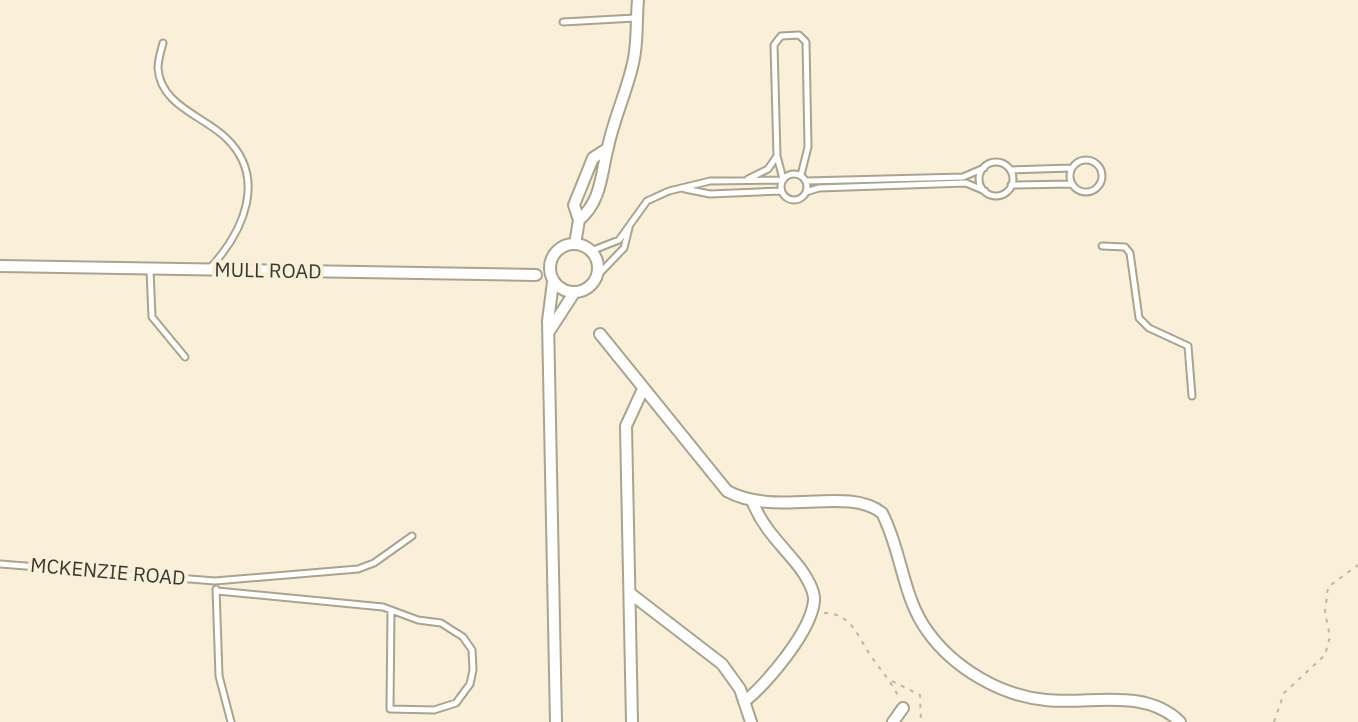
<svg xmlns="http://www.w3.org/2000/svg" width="1358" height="722" viewBox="0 0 1358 722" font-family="'IBM Plex Sans',sans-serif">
<rect width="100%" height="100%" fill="#f8f0d9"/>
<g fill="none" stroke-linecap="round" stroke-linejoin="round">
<g stroke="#aaa38d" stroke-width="9">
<path id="lane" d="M563,22L635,18
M163,43C161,50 158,60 158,68C160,105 203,116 225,137C268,177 244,231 210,268
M1070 176a16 16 0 1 1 32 0a16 16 0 1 1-32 0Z
M979 179a17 17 0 1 1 34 0a17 17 0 1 1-34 0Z
M1010,170L1072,168
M781 187a13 13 0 1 1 26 0a13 13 0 1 1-26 0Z
M748,179L768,169L777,156
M783,179L777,156L774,45L781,36L799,35L806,42L808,147L801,175
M806,181L963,177L984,168
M1011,185L1071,184
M685,189L710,194L781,191
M806,192L819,188L966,183L985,191
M1102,246L1125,247L1130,253L1139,318L1149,328L1188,346L1192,396
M591,251L619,240L647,201L669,191L710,181L782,180
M150,270L152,317L185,357
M596,277L624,248L629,228
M0,564L215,581L358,569L374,563L412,536
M216,589L219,676L231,722
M217,591L383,607L418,620L441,623L463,637L472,650L473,670L470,684L456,703L434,710L390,709L391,610"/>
</g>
<g stroke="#aaa38d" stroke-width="14">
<path id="street" d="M579,220C602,201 601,173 608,147C614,118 627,91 633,63C638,43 636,20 638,0
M550 268a24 24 0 1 1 48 0a24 24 0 1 1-48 0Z
M575,244L579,220L574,205L593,158L607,149
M0,266L536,275
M553,282L548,321L556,722
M550,330L574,293
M600,334L727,491C776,518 847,485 882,513C902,551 902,597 928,632C954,668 1001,696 1046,700C1090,705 1145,687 1180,722
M631,594L722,664L740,689L751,722
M744,702C767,683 811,632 814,601C815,591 806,576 800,568C782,545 764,530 753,503
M632,722L626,426L643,389
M893,722L903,708"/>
</g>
<path stroke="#beb7a5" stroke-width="2" stroke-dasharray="4 6" stroke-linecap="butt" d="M824,613C853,613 858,639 873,659C882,672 891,681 898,696
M892,681L920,695L921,722
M1274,722L1284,693L1325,655L1330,637L1325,612L1328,587L1358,565"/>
<use href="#lane" stroke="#fff" stroke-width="5"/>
<use href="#street" stroke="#fff" stroke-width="10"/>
</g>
<g text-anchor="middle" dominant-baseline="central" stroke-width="8" stroke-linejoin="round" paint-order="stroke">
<g font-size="20" fill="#3b382f" stroke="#f8f0d9">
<text transform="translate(268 270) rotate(1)">MULL ROAD</text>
<text transform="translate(108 571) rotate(5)">MCKENZIE ROAD</text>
</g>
</g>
</svg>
